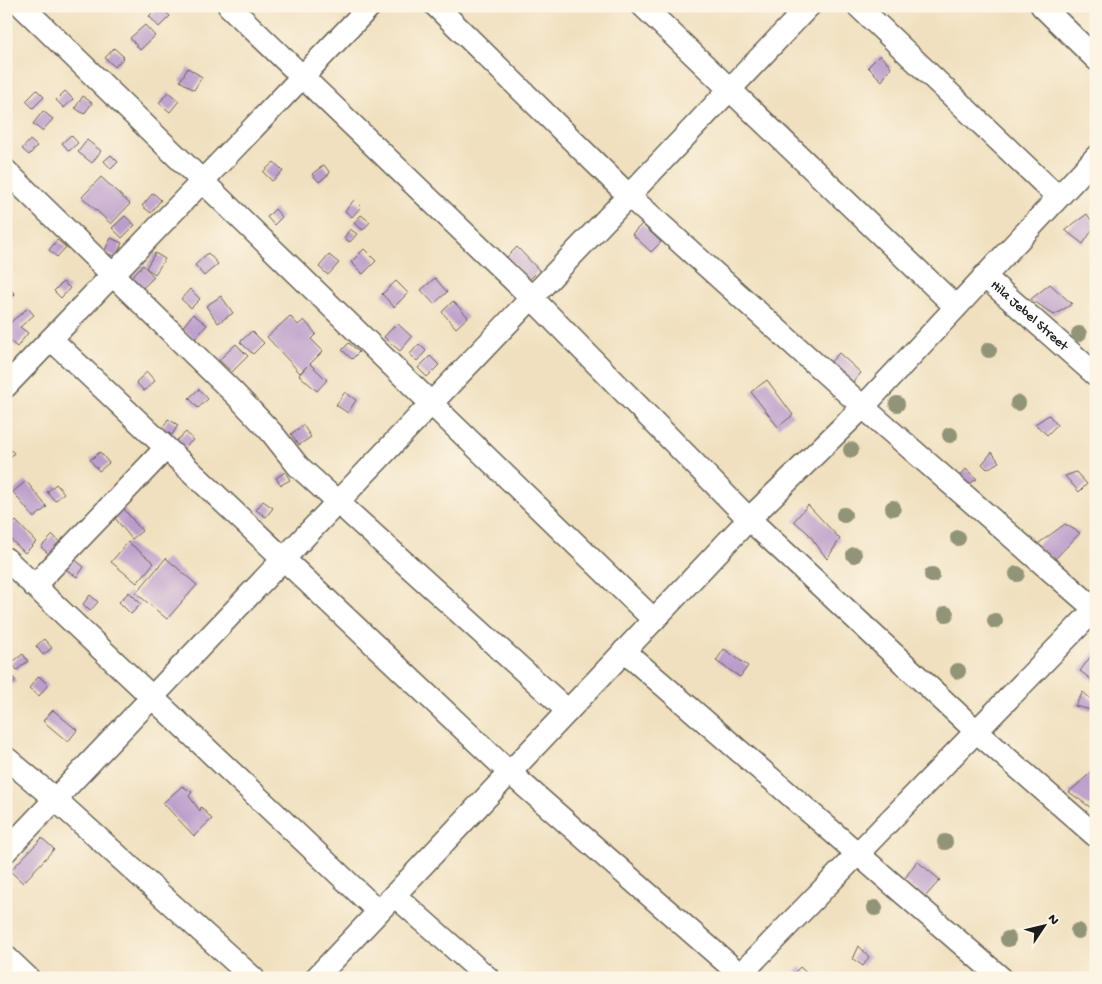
<svg xmlns="http://www.w3.org/2000/svg" width="1102" height="984" viewBox="0 0 1102 984" font-family="'Gochi Hand',sans-serif">
<rect width="100%" height="100%" fill="#fcf5e5"/>
<filter id="ink" filterUnits="userSpaceOnUse"><feTurbulence type="fractalNoise" baseFrequency=".02" numOctaves="2"/><feDisplacementMap in="SourceGraphic" scale="10" xChannelSelector="R" yChannelSelector="G"/><feConvolveMatrix kernelMatrix="1 2 1 2 8 2 1 2 1" color-interpolation-filters="sRGB"/></filter>
<filter id="wash" filterUnits="userSpaceOnUse"><feTurbulence type="fractalNoise" baseFrequency=".0096" numOctaves="4" result="noise"/><feDisplacementMap in="SourceGraphic" scale="20" xChannelSelector="R" yChannelSelector="G"/><feGaussianBlur stdDeviation="1.12" result="paint"/><feColorMatrix in="noise" values="0 0 0 0 0 0 0 0 0 0 0 0 0 0 0 0 0 1.4 0 .05"/><feComposite in="paint" operator="in"/></filter>
<g filter="url(#wash)">
<rect width="100%" height="100%" fill="#f0e0bf"/>
<g id="blocks">
<path fill="#bb9ccb" d="M159,6L170,16L159,27L149,16Z
M145,25L155,36L140,50L130,38Z
M114,48L124,57L115,67L105,58Z
M880,55L891,67L882,81L868,67Z
M188,68L202,77L194,90L180,81Z
M37,90L44,97L33,108L26,101Z
M65,91L73,99L64,108L56,100Z
M168,92L179,101L170,112L159,103Z
M83,96L92,103L84,114L75,108Z
M43,111L53,119L42,131L33,124Z
M71,135L78,143L69,151L62,143Z
M30,140L37,146L29,155L22,149Z
M87,140L101,151L92,163L78,152Z
M111,155L118,162L111,169L104,161Z
M274,162L283,171L272,181L263,172Z
M324,165L330,173L319,182L312,174Z
M101,177L130,204L111,224L82,197Z
M153,193L161,200L151,213L142,206Z
M354,200L361,207L352,217L345,211Z
M275,209L282,217L274,225L267,217Z
M1087,214L1095,226L1083,244L1065,230Z
M361,215L370,222L363,230L354,223Z
M125,216L135,225L122,238L112,228Z
M642,224L661,242L651,252L632,234Z
M350,229L357,234L350,242L344,238Z
M111,238L122,243L116,257L104,252Z
M57,240L66,247L57,257L49,250Z
M517,247L539,270L529,280L507,257Z
M364,249L376,261L363,274L351,262Z
M155,253L165,259L155,274L146,268Z
M208,253L218,264L204,276L195,265Z
M329,255L339,263L328,275L319,267Z
M143,265L154,277L141,290L130,278Z
M435,278L447,292L434,304L421,290Z
M396,281L408,293L394,307L382,294Z
M63,282L70,288L61,298L54,291Z
M1050,284L1072,304L1054,315L1031,299Z
M6,285L15,294L6,303Z
M190,289L200,299L191,308L181,299Z
M221,296L233,313L218,323L206,306Z
M453,301L468,317L456,328L442,312Z
M28,308L34,315L20,327L28,333L17,347L6,338V329L12,321Z
M193,314L207,325L195,339L182,328Z
M290,316L298,325L304,320L316,334L311,339L323,351L310,364L327,380L317,391L299,375L307,366L300,373L267,337Z
M397,323L412,337L400,351L384,337Z
M252,331L264,343L253,354L240,342Z
M349,343L359,352L352,359L342,350Z
M236,344L248,356L232,372L219,360Z
M419,344L426,351L417,361L410,354Z
M839,353L861,373L851,384L829,364Z
M430,356L439,365L427,377L418,368Z
M147,372L155,381L144,391L136,382Z
M767,380L793,415L778,427L751,392Z
M199,389L208,399L198,408L189,398Z
M345,392L356,400L348,413L336,405Z
M1049,415L1057,425L1047,435L1035,424Z
M168,419L178,425L172,435L162,429Z
M303,425L311,437L299,445L291,434Z
M186,432L193,440L183,449L176,441Z
M6,446L14,453L6,462Z
M100,452L109,463L99,471L90,460Z
M992,452L999,462L987,469L982,464Z
M966,469L977,479L964,487L957,479Z
M285,472L290,480L281,485L276,478Z
M1076,472L1087,484L1079,492L1065,476Z
M26,481L47,507L34,518L13,492Z
M56,484L64,493L55,501L47,492Z
M263,501L273,508L266,517L256,510Z
M808,505L840,539L827,559L808,533L794,521Z
M124,509L142,531L132,539L114,517Z
M16,521L36,542L25,553L6,535V531Z
M1065,524L1080,533L1054,560L1035,546Z
M53,535L65,548L54,559L41,547Z
M128,542L154,563L137,583L111,562Z
M72,557L84,567L77,577L64,568Z
M166,558L197,585L167,619L136,593Z
M129,592L141,604L131,614L119,602Z
M90,595L98,602L90,611L83,604Z
M44,639L52,648L43,655L36,646Z
M724,649L748,666L740,677L716,661Z
M1096,649V683L1080,671Z
M23,654L28,661L17,670L11,663Z
M10,674L16,681L6,689V677Z
M39,676L48,685L39,696L29,688Z
M1083,692L1093,701H1096V705L1091,710L1075,706Z
M53,710L77,730L68,742L43,721Z
M1096,768V799L1090,807L1069,792Z
M182,786L192,792L189,796L200,811L201,807L212,819L194,836L163,803Z
M42,838L54,849L23,883L10,871Z
M917,861L940,880L925,897L903,881Z
M859,946L869,957L863,966L853,959Z
M800,967L812,978H789Z"/>
</g>
</g>
<g filter="url(#ink)">
<use href="#blocks" fill-opacity="0" stroke="#666155" stroke-width="1"/>
<g fill="none" stroke-linecap="round" stroke-linejoin="round">
<g stroke="#666155" stroke-width="25">
<g id="minor">
<path d="M22,6L654,620"/>
<path d="M229,6L532,298L749,519L976,731L1096,836"/>
<path d="M436,6L629,196L863,407L1096,610"/>
<path d="M643,6L956,307"/>
<path d="M858,6L1058,197"/>
<path d="M1042,6L1096,59"/>
<path d="M6,171L235,394L272,433L298,466L568,711"/>
<path id="s1" d="M984,276L1096,375"/>
<path d="M51,339L510,773L744,978"/>
<path d="M6,386L370,6"/>
<path d="M6,559L378,911"/>
<path d="M34,586L166,448"/>
<path d="M624,651L1001,978"/>
<path d="M6,758L55,799L253,978"/>
<path d="M6,851L809,6"/>
<path d="M394,895L488,978"/>
<path d="M6,957L28,978"/>
<path d="M316,978L749,519L863,407L1096,157"/>
<path d="M737,978L1096,608"/>
</g>
</g>
<use href="#minor" stroke="#fff" stroke-width="22"/>
</g>
<g fill="#929478">
<circle cx="1079" cy="334" r="8"/>
<circle cx="989" cy="350" r="8"/>
<circle cx="1018" cy="403" r="8"/>
<circle cx="897" cy="404" r="8"/>
<circle cx="950" cy="435" r="8"/>
<circle cx="851" cy="450" r="8"/>
<circle cx="893" cy="508" r="8"/>
<circle cx="844" cy="515" r="8"/>
<circle cx="958" cy="538" r="8"/>
<circle cx="854" cy="555" r="8"/>
<circle cx="1017" cy="574" r="8"/>
<circle cx="932" cy="575" r="8"/>
<circle cx="946" cy="614" r="8"/>
<circle cx="995" cy="621" r="8"/>
<circle cx="958" cy="671" r="8"/>
<circle cx="945" cy="842" r="8"/>
<circle cx="875" cy="908" r="8"/>
<circle cx="1078" cy="931" r="8"/>
<circle cx="1008" cy="939" r="8"/>
</g>
</g>
<g text-anchor="middle" dominant-baseline="central" stroke-width="4" stroke-linejoin="round" paint-order="stroke">
<g font-size="14" fill="#1c1c1c" stroke="#fcf5e5">
<text stroke="none"><textPath href="#s1" startOffset="60">Hila Jebel Street</textPath></text>
</g>
</g>
<rect width="1102" height="984" fill="none" stroke="#fcf5e5" stroke-width="25"/>
<g transform="translate(1044 926) rotate(55)" stroke="#fcf5e5" stroke-width="4" paint-order="stroke">
<path d="M0-4L9 19L0 12L-9 19Z" fill="#1c1c1c"/>
<text y="-8" font-size="14" font-weight="bold" text-anchor="middle" fill="#1c1c1c">N</text>
</g>
</svg>
